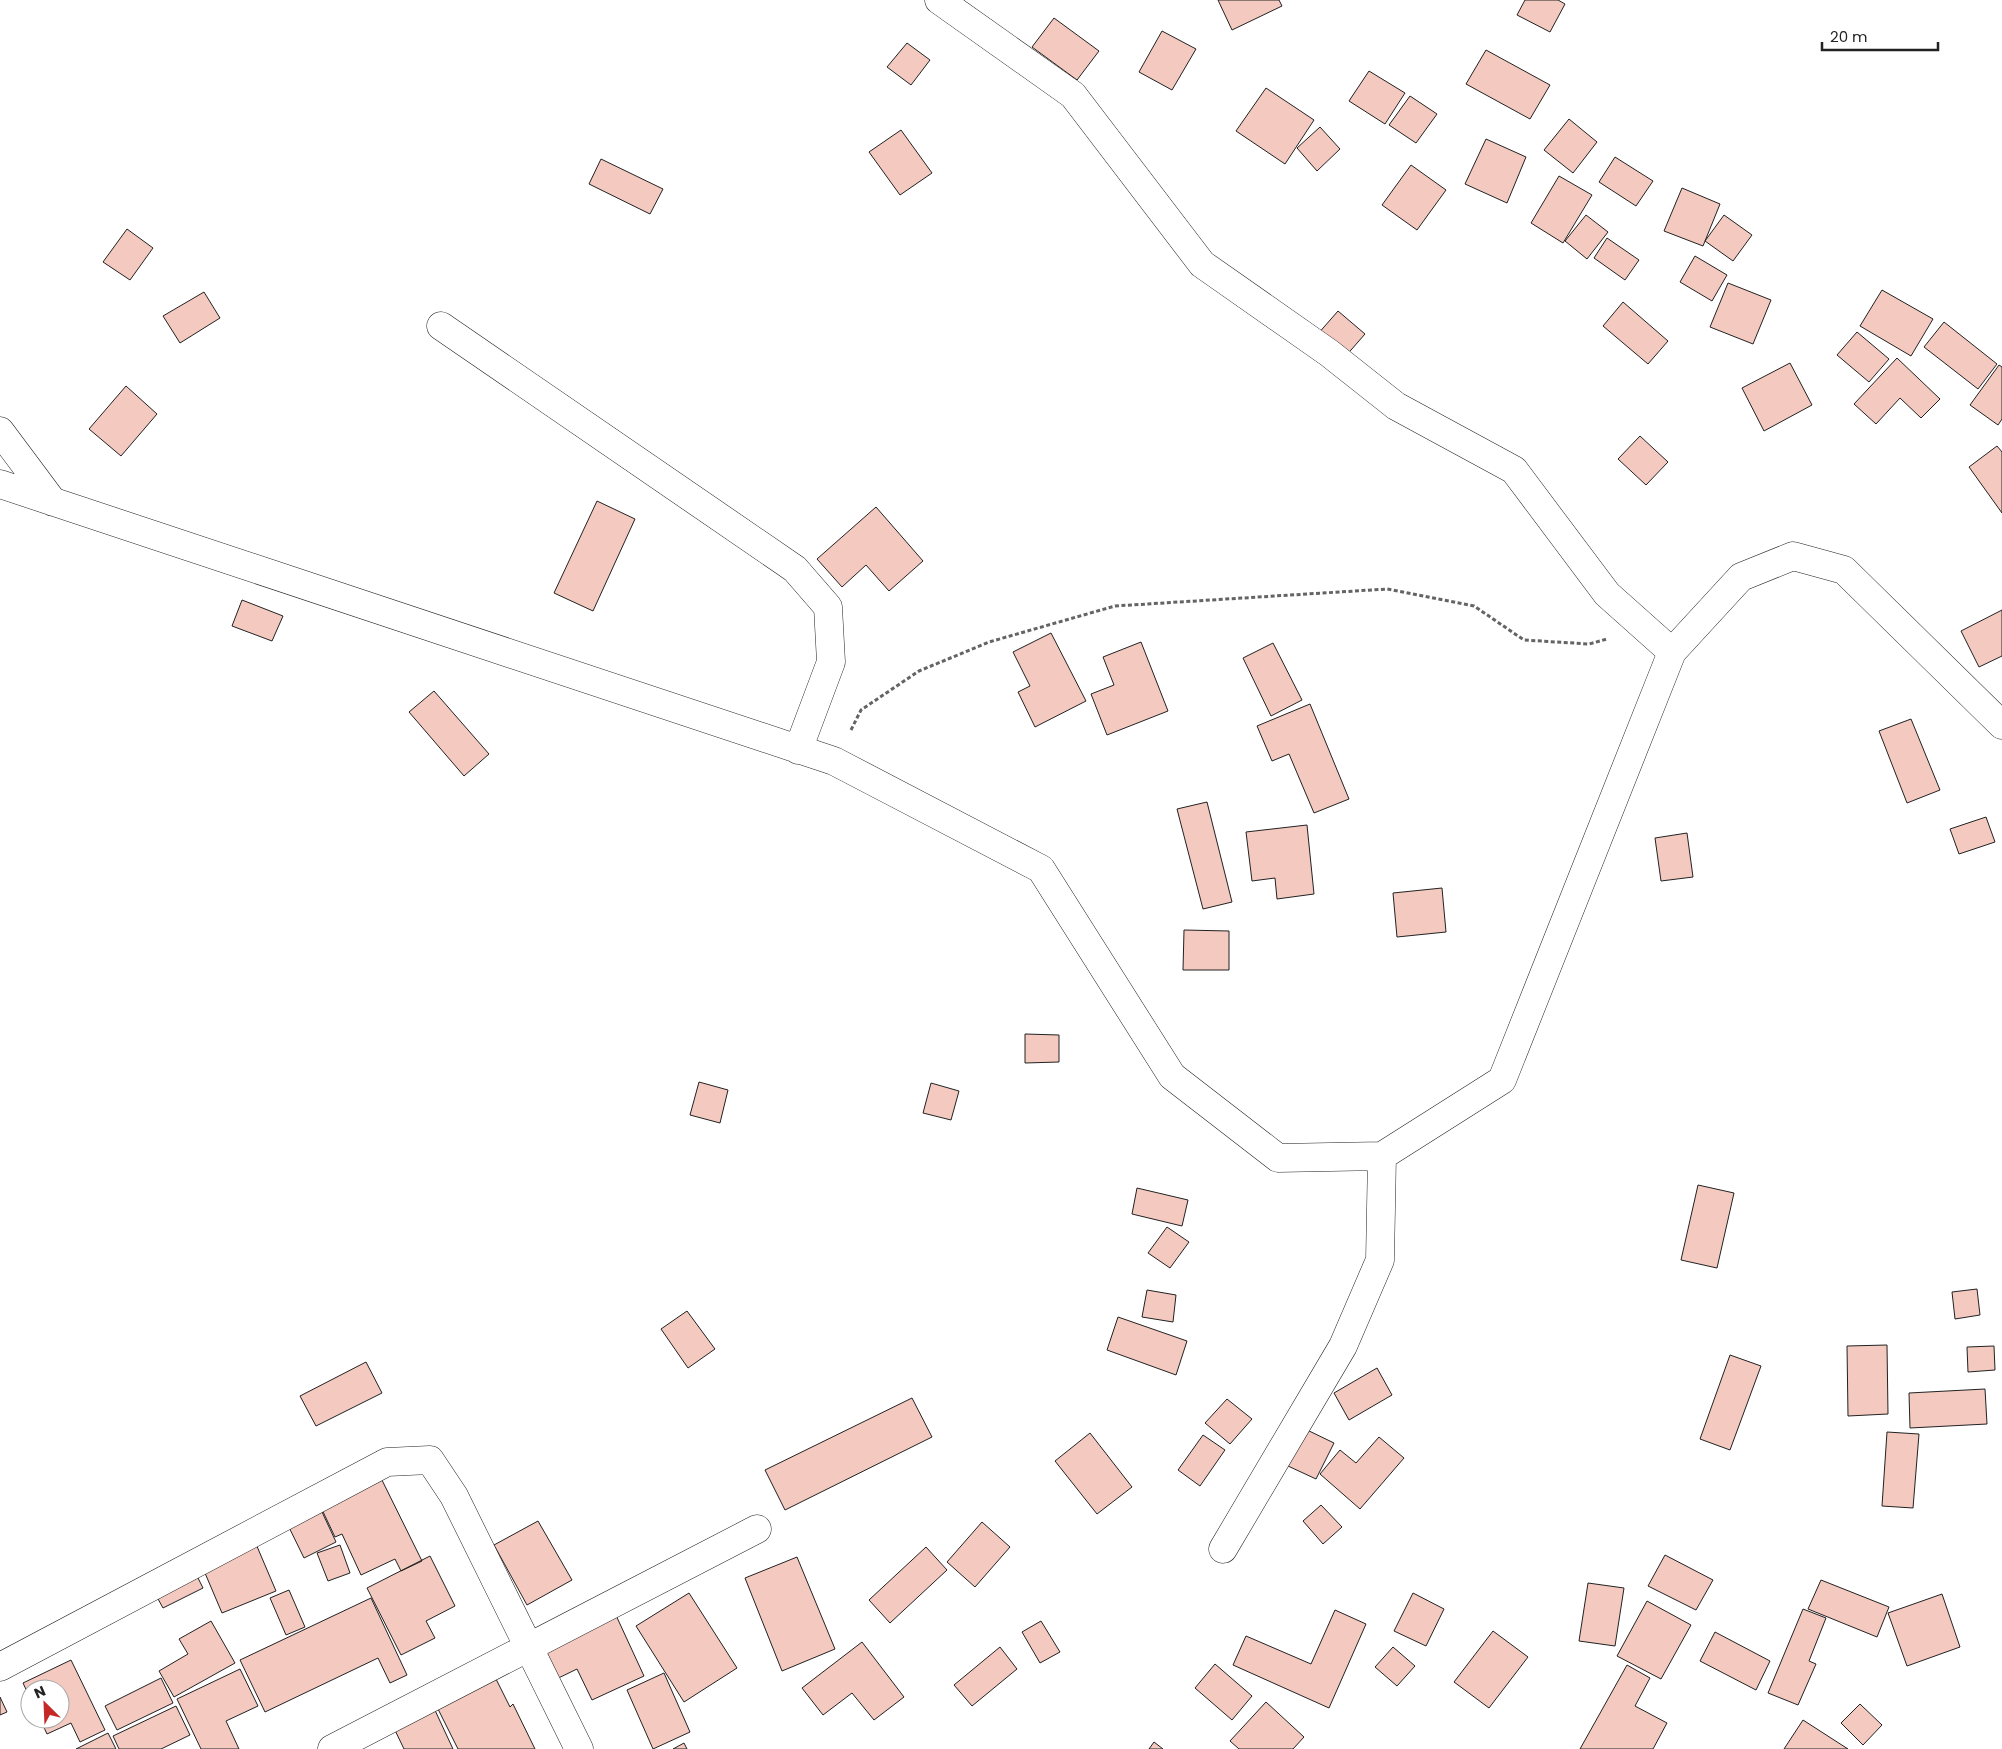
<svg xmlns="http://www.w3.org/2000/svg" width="2002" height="1749" viewBox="0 0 2002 1749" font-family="Poppins,sans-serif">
<rect width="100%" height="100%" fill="#fff"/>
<path fill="#f3c9c0" stroke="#222" d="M1218,0H1279L1282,6L1232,30Z
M1525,0H1558L1565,4L1550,32L1517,15Z
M1054,18L1099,51L1077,80L1032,47Z
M1162,31L1196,49L1172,90L1139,72Z
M907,43L930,60L911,85L887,67Z
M1486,50L1550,85L1530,119L1466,84Z
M1369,71L1405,93L1385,124L1349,101Z
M1266,88L1314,120L1285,164L1236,131Z
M1410,96L1437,114L1416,143L1389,125Z
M1569,119L1597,142L1573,173L1544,150Z
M1320,127L1340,149L1317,171L1297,148Z
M901,130L932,173L900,195L869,152Z
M1486,139L1526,157L1507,203L1465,184Z
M1615,157L1653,181L1636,206L1599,182Z
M601,159L663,189L650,214L589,184Z
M1411,165L1446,190L1417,230L1382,205Z
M1559,176L1592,195L1563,243L1531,223Z
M1682,188L1720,204L1703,246L1664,231Z
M1586,215L1608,232L1587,259L1565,241Z
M1724,215L1752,235L1733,261L1705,241Z
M127,229L153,248L130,280L103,262Z
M1607,238L1639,260L1625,280L1594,258Z
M1695,256L1727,275L1712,301L1680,282Z
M1728,283L1771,300L1753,344L1710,327Z
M1882,290L1933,319L1911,356L1860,326Z
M204,292L220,318L180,343L163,316Z
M1623,302L1668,341L1648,364L1603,326Z
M1338,311L1365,334L1344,358L1317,335Z
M1944,322L1997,364L1978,389L1924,347Z
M1857,332L1889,359L1869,382L1837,355Z
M1897,358L1940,399L1921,418L1900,398L1876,424L1854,404Z
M1790,363L1812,405L1764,431L1742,388Z
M1999,365L2002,367V419L1998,425L1970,405Z
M126,386L157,414L121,456L89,429Z
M1640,436L1668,462L1646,485L1618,459Z
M1997,446L2002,452V513L1969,467Z
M597,501L635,519L593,611L554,593Z
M876,507L923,561L889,591L866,565L842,587L817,559Z
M242,600L283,616L272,641L232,626Z
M2002,610V656L1979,667L1961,631Z
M1051,633L1086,701L1035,727L1018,692L1030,686L1013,652Z
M1141,642L1168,711L1107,735L1091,694L1114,685L1103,657Z
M1273,643L1302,700L1271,716L1243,658Z
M434,691L489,754L464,776L409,712Z
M1310,704L1349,799L1314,813L1289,754L1272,761L1257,726Z
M1911,719L1940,790L1907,803L1879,731Z
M1207,802L1232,902L1203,909L1177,809Z
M1986,817L1995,842L1959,854L1950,829Z
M1307,825L1314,894L1277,899L1275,878L1252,881L1246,832Z
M1687,833L1693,877L1661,881L1655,838Z
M1442,888L1446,932L1397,937L1393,893Z
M1184,930L1229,931V970H1183Z
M1025,1034L1059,1035V1062L1025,1063Z
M699,1082L728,1090L720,1123L690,1115Z
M931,1083L959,1091L951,1120L923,1113Z
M1698,1185L1734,1193L1717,1268L1681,1260Z
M1137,1188L1188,1200L1182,1226L1132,1214Z
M1167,1227L1189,1242L1170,1268L1148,1253Z
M1977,1289L1980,1315L1955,1319L1952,1292Z
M1147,1290L1176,1295L1173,1322L1142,1317Z
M687,1311L715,1349L688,1368L661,1329Z
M1118,1317L1187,1341L1176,1375L1107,1350Z
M1887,1345L1888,1414L1848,1416L1847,1346Z
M1994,1346L1995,1370L1968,1372L1967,1347Z
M1730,1355L1761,1366L1730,1450L1700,1439Z
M366,1362L382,1393L316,1426L300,1396Z
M1377,1368L1392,1395L1349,1420L1334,1393Z
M1985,1389L1987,1424L1910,1428L1909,1393Z
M912,1398L932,1437L785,1510L765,1470Z
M1227,1399L1252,1419L1230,1444L1205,1423Z
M1305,1429L1334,1443L1316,1479L1288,1466Z
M1887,1432L1919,1434L1913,1508L1882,1506Z
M1090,1433L1132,1487L1097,1514L1055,1461Z
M1203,1435L1225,1450L1200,1486L1178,1470Z
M1379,1437L1404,1458L1360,1509L1320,1474L1340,1450L1356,1463Z
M377,1470L422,1561L401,1571L395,1559L361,1575L342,1534L335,1537L317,1499Z
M316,1499L336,1542L304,1558L283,1515Z
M1321,1505L1342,1527L1323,1544L1303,1521Z
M538,1521L572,1580L527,1605L494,1545Z
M982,1522L1010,1547L975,1587L947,1562Z
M256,1544L276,1591L222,1613L202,1566Z
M340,1545L350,1573L328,1581L317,1553Z
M926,1547L947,1570L890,1623L869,1600Z
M1665,1555L1713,1580L1696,1610L1648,1586Z
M430,1556L455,1606L426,1621L435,1638L401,1655L367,1588Z
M797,1557L835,1649L782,1671L745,1578Z
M193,1568L203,1588L163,1608L152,1588Z
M1821,1580L1889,1607L1877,1637L1808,1609Z
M1588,1583L1624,1588L1615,1646L1579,1641Z
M289,1590L305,1627L286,1635L270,1598Z
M689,1593L737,1668L684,1702L636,1626Z
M1413,1593L1444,1609L1426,1646L1394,1631Z
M1942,1594L1960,1647L1907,1666L1888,1613Z
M371,1598L407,1675L390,1683L378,1658L265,1712L240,1660Z
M1647,1601L1691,1625L1661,1679L1617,1656Z
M1803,1609L1826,1618L1809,1661L1816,1664L1798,1705L1768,1693Z
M1335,1610L1366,1624L1329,1708L1233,1665L1246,1636L1311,1664Z
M614,1611L644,1676L592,1700L577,1669L542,1686L526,1653Z
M211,1621L235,1663L174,1697L159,1671L188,1654L179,1639Z
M1041,1621L1060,1652L1040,1663L1022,1632Z
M1493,1631L1528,1657L1489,1708L1454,1682Z
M1715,1632L1770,1661L1756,1690L1700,1661Z
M862,1642L904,1697L874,1720L852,1693L823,1715L802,1688Z
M1000,1647L1017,1669L972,1706L954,1685Z
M1393,1647L1415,1666L1397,1686L1375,1667Z
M71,1660L105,1730L80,1742L71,1723L47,1734L40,1719H60V1689H30V1698L23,1683Z
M1215,1664L1252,1696L1232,1720L1195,1688Z
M1627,1665L1650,1678L1635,1706L1667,1723L1653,1749H1580Z
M240,1669L258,1706L226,1721L239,1749H201L177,1699Z
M664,1673L690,1732L653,1749L627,1690Z
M494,1675L510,1707L513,1704L535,1749H458L435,1703Z
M161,1678L173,1703L117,1730L105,1706Z
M0,1697L7,1712L0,1715Z
M1266,1702L1304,1737L1293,1749H1239L1230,1741Z
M1860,1704L1882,1725L1863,1745L1841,1723Z
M176,1706L190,1735L161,1749H119L113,1736Z
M433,1706L453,1749H404L392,1724Z
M1803,1720L1848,1749H1784Z
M108,1733L116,1749H76Z
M1154,1742L1163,1749H1149Z
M684,1743L687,1749H673Z"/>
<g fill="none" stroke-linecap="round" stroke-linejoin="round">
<g stroke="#222" stroke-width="29">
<path id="street" d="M939,0L1073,95L1202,264L1329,353L1396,406L1514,470L1607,594L1672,652
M441,326L795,569L828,607L831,662L798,750
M0,431L53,502
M0,484L834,761L1041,869L1172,1076L1278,1158L1382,1156L1502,1080L1672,652L1741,577L1793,556L1844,570L2002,725
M1223,1549L1343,1346L1380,1260L1382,1156
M0,1667L387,1462L430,1460L454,1496L579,1749
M332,1749L757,1529"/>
</g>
<path stroke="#646464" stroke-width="3" stroke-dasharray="4 2.5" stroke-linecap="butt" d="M851,730L861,710L919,671L989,642L1115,606L1387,589L1474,606L1524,640L1589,644L1607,639"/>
<use href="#street" stroke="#fff" stroke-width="28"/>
</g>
<g transform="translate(45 1704) rotate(336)"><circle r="24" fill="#ffffff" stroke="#a7a7a7"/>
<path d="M0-4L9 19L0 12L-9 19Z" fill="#c62828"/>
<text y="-8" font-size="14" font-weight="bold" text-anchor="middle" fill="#222222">N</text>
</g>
<path d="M1822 42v8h116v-8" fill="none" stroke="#222222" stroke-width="2.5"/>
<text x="1830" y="42" font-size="15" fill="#222222" stroke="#ffffff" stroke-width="4" paint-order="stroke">20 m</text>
</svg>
